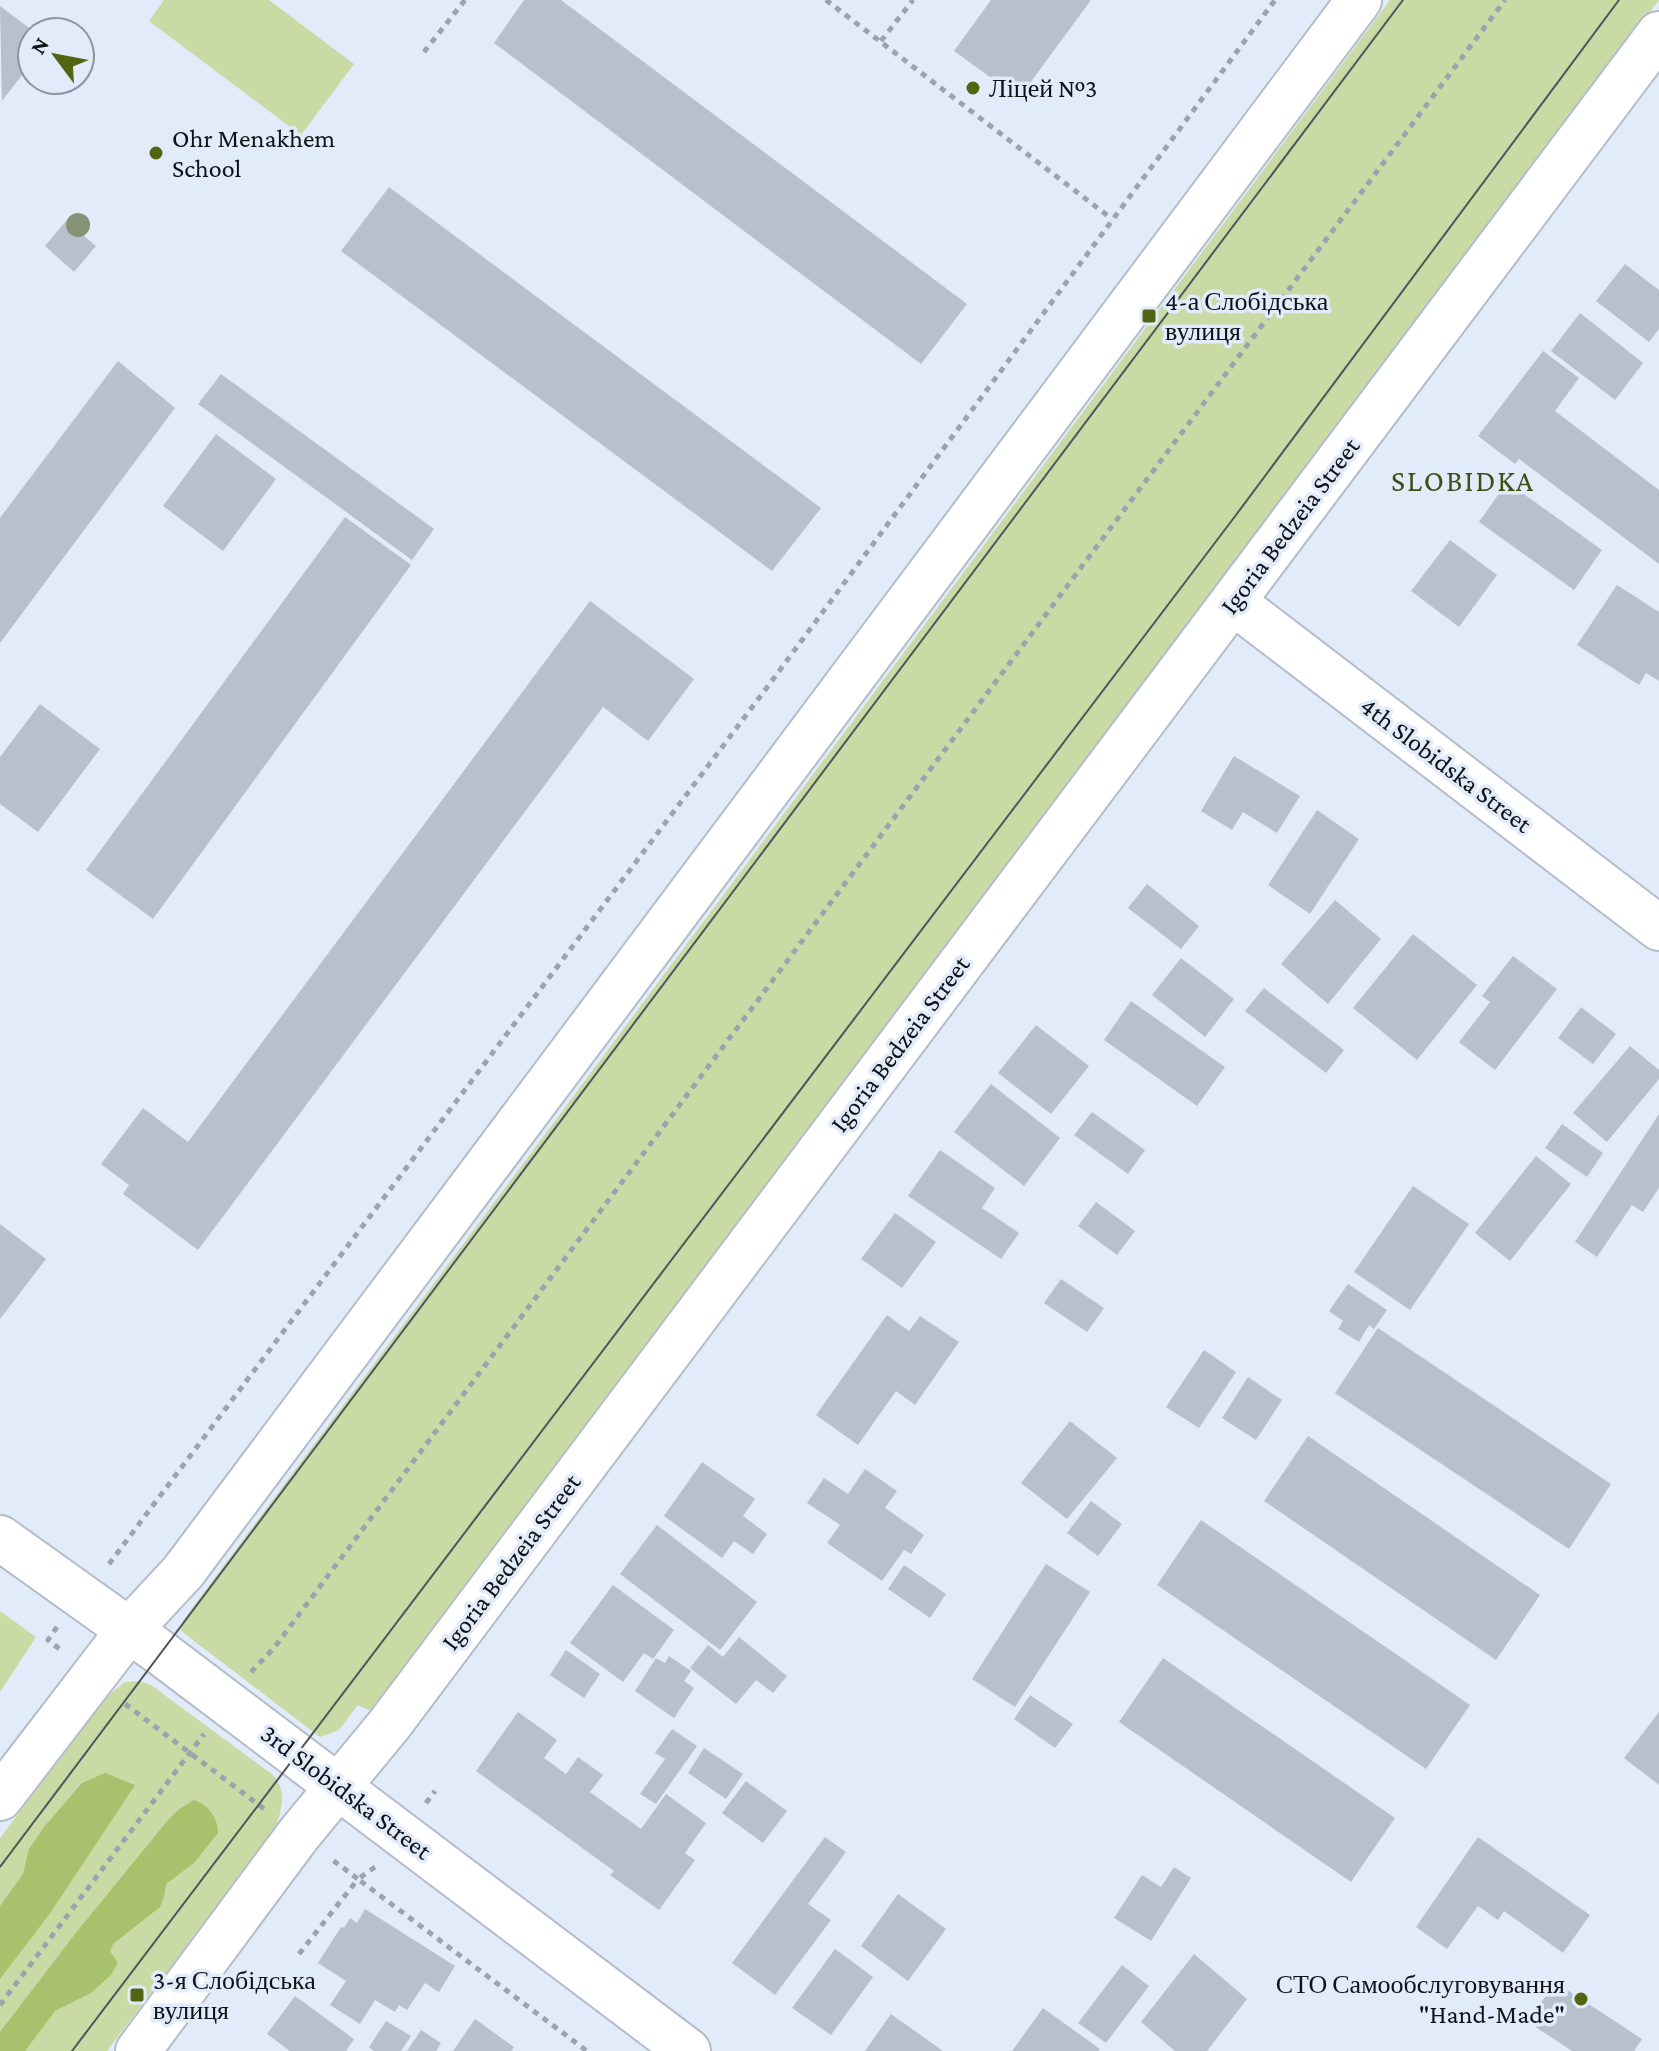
<svg xmlns="http://www.w3.org/2000/svg" width="1659" height="2051" viewBox="0 0 1659 2051" font-family="'Crimson Pro',serif">
<rect width="100%" height="100%" fill="#e1ebf9"/>
<path fill="#c9daa5" d="M164,0H269L354,64L301,135L149,21Z
M1390,0H1659L371,1711L358,1705L339,1730L320,1737L185,1634L180,1629L184,1619Z
M0,1611L36,1637L0,1692Z
M140,1681L151,1685L273,1775C287,1791 282,1808 276,1827L107,2051H0V1838L106,1697L125,1682Z"/>
<path fill="#a8c16c" d="M105,1773L135,1785L51,1912L0,1979V1906L23,1874L29,1849L44,1827L82,1783Z
M194,1800C209,1805 218,1818 218,1833L194,1863L166,1884L164,1897L160,1907L113,1944L110,1951L118,1963L111,1975L91,1993L55,2011L25,2051H0V2032L75,1934L168,1820L178,1810Z"/>
<path fill="#b7c1ce" d="M524,0H561L967,304L921,364L494,43Z
M991,0H1091L1019,98L954,51Z
M0,6L32,30V62L2,101Z
M389,187L821,508L772,571L341,251Z
M66,221L96,246L74,272L45,246Z
M1625,264L1659,290V329L1649,342L1596,301Z
M1580,313L1643,363L1615,400L1551,351Z
M1543,351L1579,378L1555,411L1659,490V564L1519,459L1515,464L1478,436Z
M118,361L175,408L0,643V518Z
M221,374L434,529L412,560L198,404Z
M216,434L276,479L223,551L163,506Z
M1507,482L1602,550L1574,590L1479,522Z
M345,517L411,565L153,919L86,870Z
M1450,540L1497,575L1459,627L1411,591Z
M1617,585L1659,612V681L1646,673L1639,685L1577,645Z
M590,601L694,679L648,741L603,707L198,1250L123,1194L129,1185L101,1164L143,1108L188,1142Z
M40,704L100,749L38,832L0,804V757Z
M1234,756L1300,796L1277,833L1243,812L1232,830L1201,811Z
M1317,810L1359,839L1310,914L1268,885Z
M1147,884L1199,926L1181,949L1128,908Z
M1335,900L1381,939L1328,1004L1281,964Z
M1413,934L1477,985L1417,1060L1353,1008Z
M1513,956L1557,989L1495,1070L1459,1042L1490,1002L1482,996Z
M1181,958L1234,999L1205,1037L1152,995Z
M1264,988L1344,1050L1326,1073L1245,1011Z
M1131,1001L1225,1067L1197,1106L1104,1040Z
M1581,1007L1616,1034L1593,1064L1558,1038Z
M1036,1025L1089,1066L1051,1114L998,1073Z
M1630,1046L1659,1070V1079L1607,1142L1573,1113Z
M991,1084L1060,1138L1024,1186L954,1132Z
M1092,1112L1145,1150L1128,1174L1074,1135Z
M1659,1114V1188L1643,1212L1632,1205L1597,1257L1575,1242Z
M1562,1124L1603,1153L1587,1177L1545,1148Z
M940,1150L995,1188L982,1208L1019,1233L1001,1259L908,1196Z
M1536,1156L1571,1184L1510,1261L1475,1233Z
M1413,1186L1469,1224L1410,1310L1354,1272Z
M1096,1202L1135,1231L1117,1255L1078,1226Z
M895,1213L936,1242L902,1288L861,1259Z
M0,1224L46,1259L0,1319Z
M1061,1279L1104,1308L1087,1332L1044,1303Z
M1348,1284L1387,1310L1374,1329L1369,1325L1359,1342L1338,1329L1343,1321L1329,1311Z
M887,1315L909,1331L920,1316L959,1342L915,1405L896,1391L858,1445L816,1415Z
M1378,1328L1611,1484L1569,1549L1335,1393Z
M1204,1350L1236,1372L1199,1428L1166,1407Z
M1248,1377L1282,1400L1256,1440L1222,1418Z
M1070,1421L1117,1458L1067,1519L1021,1483Z
M1308,1436L1540,1595L1496,1660L1264,1501Z
M702,1462L755,1499L743,1516L767,1534L753,1554L734,1541L722,1558L664,1516Z
M865,1469L897,1491L885,1508L924,1535L911,1554L904,1550L882,1581L827,1543L840,1525L807,1503L824,1478L848,1494Z
M1091,1501L1122,1524L1098,1556L1067,1533Z
M1201,1520L1470,1705L1426,1769L1157,1585Z
M657,1525L757,1602L720,1650L620,1574Z
M1046,1564L1090,1592L1015,1707L972,1679Z
M904,1565L946,1594L930,1618L888,1589Z
M613,1585L674,1630L653,1659L644,1653L623,1682L570,1643Z
M739,1637L787,1676L773,1693L756,1680L736,1704L690,1668L708,1645L723,1657Z
M566,1650L600,1674L584,1698L550,1675Z
M669,1656L691,1671L684,1681L694,1688L674,1718L635,1691L656,1658L665,1663Z
M1163,1658L1395,1818L1351,1882L1119,1722Z
M1030,1695L1073,1724L1055,1748L1014,1719Z
M518,1712L557,1740L544,1758L566,1774L578,1757L603,1775L590,1792L641,1829L666,1794L706,1823L685,1853L695,1860L659,1910L610,1875L614,1871L476,1771Z
M1659,1712V1785L1624,1758Z
M672,1729L697,1746L656,1804L640,1794L665,1759L655,1753Z
M704,1748L743,1774L726,1799L688,1773Z
M746,1781L787,1811L763,1843L722,1813Z
M825,1837L846,1852L808,1904L831,1920L775,1995L732,1963Z
M1478,1837L1590,1915L1563,1953L1504,1911L1498,1920L1478,1906L1447,1949L1416,1927Z
M1174,1867L1191,1878L1151,1941L1114,1918L1142,1875L1161,1887Z
M898,1894L946,1929L908,1981L861,1946Z
M365,1909L455,1966L439,1992L425,1983L407,2010L399,2005L395,2012L375,2000L360,2024L330,2005L346,1981L318,1963L341,1927L344,1928L350,1918L357,1923Z
M835,1949L873,1977L831,2035L792,2008Z
M1194,1954L1247,1999L1207,2051H1175L1141,2022Z
M1122,1965L1149,1986L1106,2043L1078,2023Z
M1555,1982L1642,2039L1634,2051H1572L1528,2022Z
M295,1996L354,2039L346,2051H290L267,2034Z
M1043,2008L1100,2049L1098,2051H1012Z
M891,2014L943,2051H865Z
M475,2019L514,2047L511,2051H453Z
M386,2021L411,2036L401,2051H374L369,2047Z
M421,2030L441,2043L436,2051H407Z"/>
<g fill="none" stroke-linecap="round" stroke-linejoin="round">
<g stroke="#b3bdca" stroke-width="48">
<path id="street" d="M1233,602L1659,928"/>
</g>
<g stroke="#b3bdca" stroke-width="48">
<path id="secondary" d="M0,1538L161,1653L688,2051
M0,1798L129,1630L183,1572L1359,0
M138,2051L299,1834L389,1725L1659,34"/>
</g>
<path stroke="#9ba3ae" stroke-width="5" stroke-dasharray="6 6" stroke-linecap="butt" d="M826,0L1112,219
M881,41L913,0
M424,52L465,0
M109,1564L774,678L1275,0
M57,1627L48,1640L62,1651
M251,1672L274,1648L1505,0
M125,1704L267,1811
M426,1803L435,1791
M375,1867L358,1879L587,2051
M299,1954L358,1879L330,1858
M0,2005L204,1734"/>
<use href="#street" stroke="#fff" stroke-width="44"/>
<use href="#secondary" stroke="#fff" stroke-width="44"/>
<path stroke="#50555c" stroke-width="2" d="M0,1867L1403,0
M72,2051L1236,515L1619,0"/>
</g>
<circle fill="#869376" cx="78" cy="225" r="12"/>
<g fill="#526510" stroke="#e1ebf9" stroke-width="3">
<circle cx="973" cy="88" r="8"/>
<circle cx="156" cy="153" r="8"/>
<rect x="1141" y="308" width="16" height="16" rx="4"/>
<rect x="129" y="1987" width="16" height="16" rx="4"/>
<circle cx="1581" cy="1999" r="8"/>
</g>
<g text-anchor="middle" dominant-baseline="central" stroke-width="7" stroke-linejoin="round" paint-order="stroke">
<g font-size="26" fill="#0f1217" stroke="#e1ebf9" text-anchor="start">
<text x="989" y="88">Ліцей №3</text>
<text x="172" y="138">Ohr Menakhem<tspan x="172" dy="30">School</tspan></text>
<text x="1165" y="301">4-а Слобідська<tspan x="1165" dy="30">вулиця</tspan></text>
<text x="153" y="1980">3-я Слобідська<tspan x="153" dy="30">вулиця</tspan></text>
<text x="1565" y="1984" text-anchor="end">СТО Самообслуговування<tspan x="1565" dy="30">"Hand-Made"</tspan></text>
</g>
<g font-size="26" fill="#0f1217" stroke="#e1ebf9">
<text transform="translate(1290 526) rotate(-53)">Igoria Bedzeia Street</text>
<text transform="translate(1446 765) rotate(37)">4th Slobidska Street</text>
<text transform="translate(900 1044) rotate(-53)">Igoria Bedzeia Street</text>
<text transform="translate(511 1562) rotate(-53)">Igoria Bedzeia Street</text>
<text transform="translate(346 1792) rotate(37)">3rd Slobidska Street</text>
</g>
<g font-size="30" letter-spacing="2" fill="#3f4e17" stroke="#e1ebf9">
<text x="1463" y="480">SLOBIDKA</text>
</g>
</g>
<g transform="translate(56 56) rotate(302)"><circle r="38" fill="#e1ebf9" stroke="#8d949f" stroke-width="2"/>
<path d="M0-6L14 30L0 20L-14 30Z" fill="#526510"/>
<text y="-12" font-size="22" font-weight="bold" text-anchor="middle" fill="#0f1217">N</text>
</g>
</svg>
